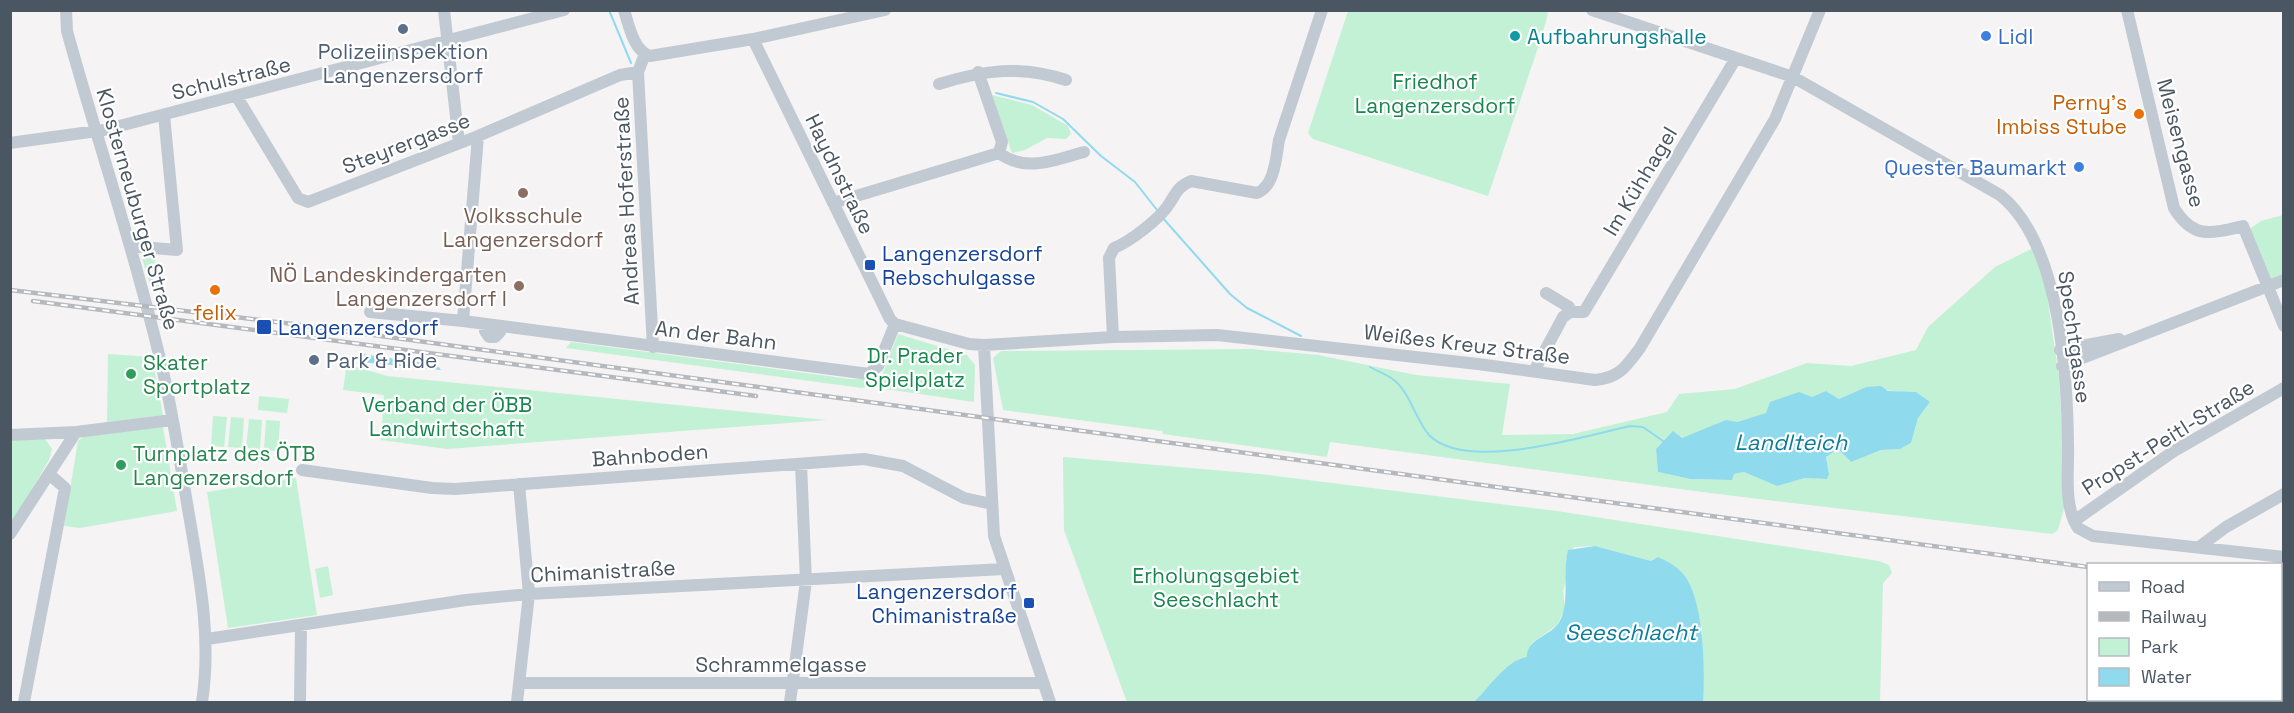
<svg xmlns="http://www.w3.org/2000/svg" width="2294" height="713" viewBox="0 0 2294 713" font-family="'Space Grotesk',sans-serif">
<rect width="100%" height="100%" fill="#f5f3f3"/>
<path fill="#c3f1d5" fill-rule="evenodd" d="M1348,11H1547L1548,14L1541,39L1488,196L1313,139L1308,133Z
M992,95L1032,105L1068,126L1071,134L1066,139L1047,138L1025,150L1012,153Z
M2283,215V276L2272,280L2265,273L2248,230L2261,221Z
M2033,248L2040,263L2047,295L2059,378L2066,501L2058,530L2052,534L1710,493L1330,442L1327,457L1163,434L1162,431L1003,410L993,358L1001,351L1251,349L1318,355L1416,375L1510,384L1502,435L1573,434L1667,412L1679,394L1735,389L1807,363L1851,366L1916,350L1928,327L1995,267ZM1866,387L1899,392L1930,402L1918,418L1911,443L1900,449L1881,450L1851,462L1838,449L1826,457L1829,474L1827,479L1805,478L1777,486L1744,472L1734,474L1732,480L1690,479L1658,472L1656,449L1673,432L1682,438L1767,413L1770,402L1812,397L1826,391L1839,399Z
M144,252L156,254L153,281L162,283L161,287L151,288L141,255Z
M898,334L967,355L975,365L974,402L886,389L881,378Z
M571,342L850,379H863L879,374L871,385L862,388L566,348Z
M108,354L152,357L163,415L107,422Z
M347,364L387,376L827,420L447,449L381,440L384,395L343,390Z
M259,396L289,399L287,413L258,410Z
M213,416L227,417L224,447L211,446Z
M231,417L244,418L242,448L228,447Z
M249,419L262,420L260,449L246,448Z
M266,420L280,421L278,451L264,450Z
M163,427L177,511L80,528L64,526L78,441L84,436Z
M45,439L52,449L49,460L11,525V440Z
M1063,457L1260,474L1557,511L1879,561L1889,565L1892,573L1883,583L1880,702H1703L1702,627L1651,561L1595,546L1574,547L1566,559L1567,578L1563,591L1565,609L1557,625L1532,643L1527,657L1474,702H1127L1064,530Z
M296,478L317,615L228,628L207,492Z
M328,566L333,595L320,598L315,569Z"/>
<path fill="#90daee" d="M362,354L437,365L441,370L361,362L357,357Z
M1881,386L1888,391L1916,392L1930,402L1918,418L1911,443L1900,449L1881,450L1851,462L1838,449L1826,457L1829,474L1827,479L1805,478L1777,486L1744,472L1734,474L1732,480L1690,479L1658,472L1656,449L1673,431L1682,438L1726,420L1737,422L1766,413L1770,402L1799,392L1812,397L1826,391L1839,399L1866,387Z
M1595,546L1651,561L1658,557C1669,562 1680,568 1687,579C1704,608 1705,669 1703,702H1474C1489,688 1506,660 1527,657C1526,640 1549,636 1558,624C1571,606 1562,572 1568,550Z"/>
<g fill="none" stroke-linecap="round" stroke-linejoin="round">
<path stroke="#90daee" stroke-width="2" d="M609,10L631,63
M996,93L1033,102L1063,119L1101,156L1135,182L1157,210
M1162,217L1230,294L1247,308L1301,336
M1370,367C1377,371 1388,375 1394,380C1411,394 1415,419 1429,435C1466,473 1584,436 1630,426L1643,427L1663,441"/>
<path stroke="#c1cad2" stroke-width="12" d="M66,10L67,31C98,143 135,253 162,367C173,414 180,462 188,509C199,574 212,637 202,702
M444,10L459,143
M624,10C629,25 633,50 650,56L753,39L885,10
M1592,10L1793,77L2000,195C2059,242 2067,371 2068,443C2069,470 2063,505 2078,528L2093,536L2284,557
M2127,10L2174,208C2193,239 2210,234 2243,226L2284,326
M753,39L890,319L895,324L969,344L984,345L1113,337L1217,335L1478,364L1595,380C1619,378 1626,367 1640,348L1775,119L1820,10
M645,54L638,72L653,347
M939,84C984,70 1021,65 1066,80
M237,97L298,198L308,202L478,136L620,75L638,72
M10,143L104,130L564,10
M999,153C1026,173 1054,160 1084,152
M833,203L999,153L1002,142L978,72
M130,246L177,250L164,115
M1546,293L1569,307L1570,312
M370,312L463,321L869,374L878,366L895,324
M463,321L478,136
M485,324V331L489,337H495L500,332V326
M1113,337L1109,258L1114,248C1129,242 1160,219 1169,204C1176,194 1177,187 1191,181L1257,193C1275,186 1276,157 1279,140L1322,10
M984,345L994,536L1050,702
M2060,350L2119,339
M2062,366L2284,280
M1534,371L1563,317L1570,312H1584L1736,58
M10,435L76,432L172,420
M302,470L432,488L455,489L864,459L903,466L964,498L992,504
M2074,521L2174,451L2284,388
M10,534L76,432
M2199,547L2226,527L2284,494
M207,639L466,600L529,594L1004,569
M519,683H1043
M24,702L65,488L49,474
M300,702L301,626
M517,702L529,594L519,484
M790,702L806,581L801,464"/>
<g stroke="#b5b8bd" stroke-width="4.5">
<path id="rail" d="M10,290L285,323L2088,567
M33,301L756,396
M2280,597L2284,598"/>
</g>
<use href="#rail" stroke="#fff" stroke-width="2" stroke-dasharray="7" stroke-linecap="butt"/>
</g>
<g fill="#5c6f8a" stroke="#fff" stroke-width="2">
<circle cx="403" cy="29" r="6"/>
<circle cx="314" cy="360" r="6"/>
</g>
<circle fill="#0f9aa8" stroke="#fff" stroke-width="2" cx="1515" cy="36" r="6"/>
<g fill="#3f7fe0" stroke="#fff" stroke-width="2">
<circle cx="1986" cy="36" r="6"/>
<circle cx="2079" cy="167" r="6"/>
</g>
<g fill="#e8710a" stroke="#fff" stroke-width="2">
<circle cx="2139" cy="114" r="6"/>
<circle cx="215" cy="290" r="6"/>
</g>
<g fill="#8d6e63" stroke="#fff" stroke-width="2">
<circle cx="523" cy="193" r="6"/>
<circle cx="519" cy="286" r="6"/>
</g>
<g fill="#1a4fb4" stroke="#fff" stroke-width="2">
<rect x="864" y="259" width="12" height="12" rx="3"/>
<rect x="256" y="319" width="16" height="16" rx="3"/>
<rect x="1023" y="597" width="12" height="12" rx="3"/>
</g>
<g fill="#2e9e5b" stroke="#fff" stroke-width="2">
<circle cx="131" cy="374" r="6"/>
<circle cx="121" cy="465" r="6"/>
</g>
<g text-anchor="middle" dominant-baseline="central" stroke-width="4.5" stroke-linejoin="round" paint-order="stroke">
<g font-size="21" fill="#0d838f" stroke="#fff" text-anchor="start">
<text x="1527" y="36">Aufbahrungshalle</text>
</g>
<g font-size="21" fill="#366cbe" stroke="#fff" text-anchor="start">
<text x="1998" y="36">Lidl</text>
<text x="2067" y="167" text-anchor="end">Quester Baumarkt</text>
</g>
<g font-size="21" fill="#4e5e75" stroke="#fff">
<text x="403" y="51">Polizeiinspektion<tspan x="403" dy="24">Langenzersdorf</tspan></text>
<text x="326" y="360" text-anchor="start">Park &amp; Ride</text>
</g>
<g font-size="21" fill="#4a5661" stroke="#fff">
<text transform="translate(231 78) rotate(-14)">Schulstraße</text>
<text transform="translate(406 143) rotate(-21)">Steyrergasse</text>
<text transform="translate(2181 143) rotate(75)">Meisengasse</text>
<text transform="translate(840 174) rotate(64)">Haydnstraße</text>
<text transform="translate(1640 181) rotate(-59)">Im Kühhagel</text>
<text transform="translate(626 201) rotate(-93)">Andreas Hoferstraße</text>
<text transform="translate(138 209) rotate(74)">Klosterneuburger Straße</text>
<text transform="translate(716 335) rotate(7)">An der Bahn</text>
<text transform="translate(2075 337) rotate(82)">Spechtgasse</text>
<text transform="translate(1467 344) rotate(7)">Weißes Kreuz Straße</text>
<text transform="translate(2168 437) rotate(-32)">Propst-Peitl-Straße</text>
<text transform="translate(650 455) rotate(-4)">Bahnboden</text>
<text transform="translate(603 571) rotate(-3)">Chimanistraße</text>
<text x="781" y="664">Schrammelgasse</text>
</g>
<g font-size="21" fill="#17864f" stroke="#fff">
<text x="1435" y="81">Friedhof<tspan x="1435" dy="24">Langenzersdorf</tspan></text>
<text x="915" y="355">Dr. Prader<tspan x="915" dy="24">Spielplatz</tspan></text>
<text x="447" y="404">Verband der ÖBB<tspan x="447" dy="24">Landwirtschaft</tspan></text>
<text x="1216" y="575">Erholungsgebiet<tspan x="1216" dy="24">Seeschlacht</tspan></text>
</g>
<g font-size="21" fill="#c56008" stroke="#fff" text-anchor="end">
<text x="2127" y="102">Perny’s<tspan x="2127" dy="24">Imbiss Stube</tspan></text>
<text x="215" y="312" text-anchor="middle">felix</text>
</g>
<g font-size="21" fill="#785e54" stroke="#fff">
<text x="523" y="215">Volksschule<tspan x="523" dy="24">Langenzersdorf</tspan></text>
<text x="507" y="274" text-anchor="end">NÖ Landeskindergarten<tspan x="507" dy="24">Langenzersdorf I</tspan></text>
</g>
<g font-size="21" fill="#164399" stroke="#fff" text-anchor="start">
<text x="882" y="253">Langenzersdorf<tspan x="882" dy="24">Rebschulgasse</tspan></text>
<text x="278" y="327">Langenzersdorf</text>
<text x="1017" y="591" text-anchor="end">Langenzersdorf<tspan x="1017" dy="24">Chimanistraße</tspan></text>
</g>
<g font-size="21" fill="#27864d" stroke="#fff" text-anchor="start">
<text x="143" y="362">Skater<tspan x="143" dy="24">Sportplatz</tspan></text>
<text x="133" y="453">Turnplatz des ÖTB<tspan x="133" dy="24">Langenzersdorf</tspan></text>
</g>
<g font-size="22" font-style="italic" fill="#0c7c9b" stroke="#fff">
<text x="1791" y="442">Landlteich</text>
<text x="1631" y="632">Seeschlacht</text>
</g>
</g>
<rect width="2294" height="713" fill="none" stroke="#4a5661" stroke-width="24"/>
<rect x="2087" y="563" width="195" height="138" fill="#ffffff" stroke="#b7bbc0" stroke-width="1.5"/>
<rect x="2099" y="582" width="30" height="9" fill="#c1cad2" stroke="#b7bbc0" stroke-width="1.5"/>
<text x="2141" y="593" font-size="18" fill="#4a5661">Road</text>
<rect x="2099" y="612" width="30" height="9" fill="#b5b8bd" stroke="#b7bbc0" stroke-width="1.5"/>
<text x="2141" y="623" font-size="18" fill="#4a5661">Railway</text>
<rect x="2099" y="638" width="30" height="18" fill="#c3f1d5" stroke="#b7bbc0" stroke-width="1.5"/>
<text x="2141" y="653" font-size="18" fill="#4a5661">Park</text>
<rect x="2099" y="668" width="30" height="18" fill="#90daee" stroke="#b7bbc0" stroke-width="1.5"/>
<text x="2141" y="683" font-size="18" fill="#4a5661">Water</text>
</svg>
